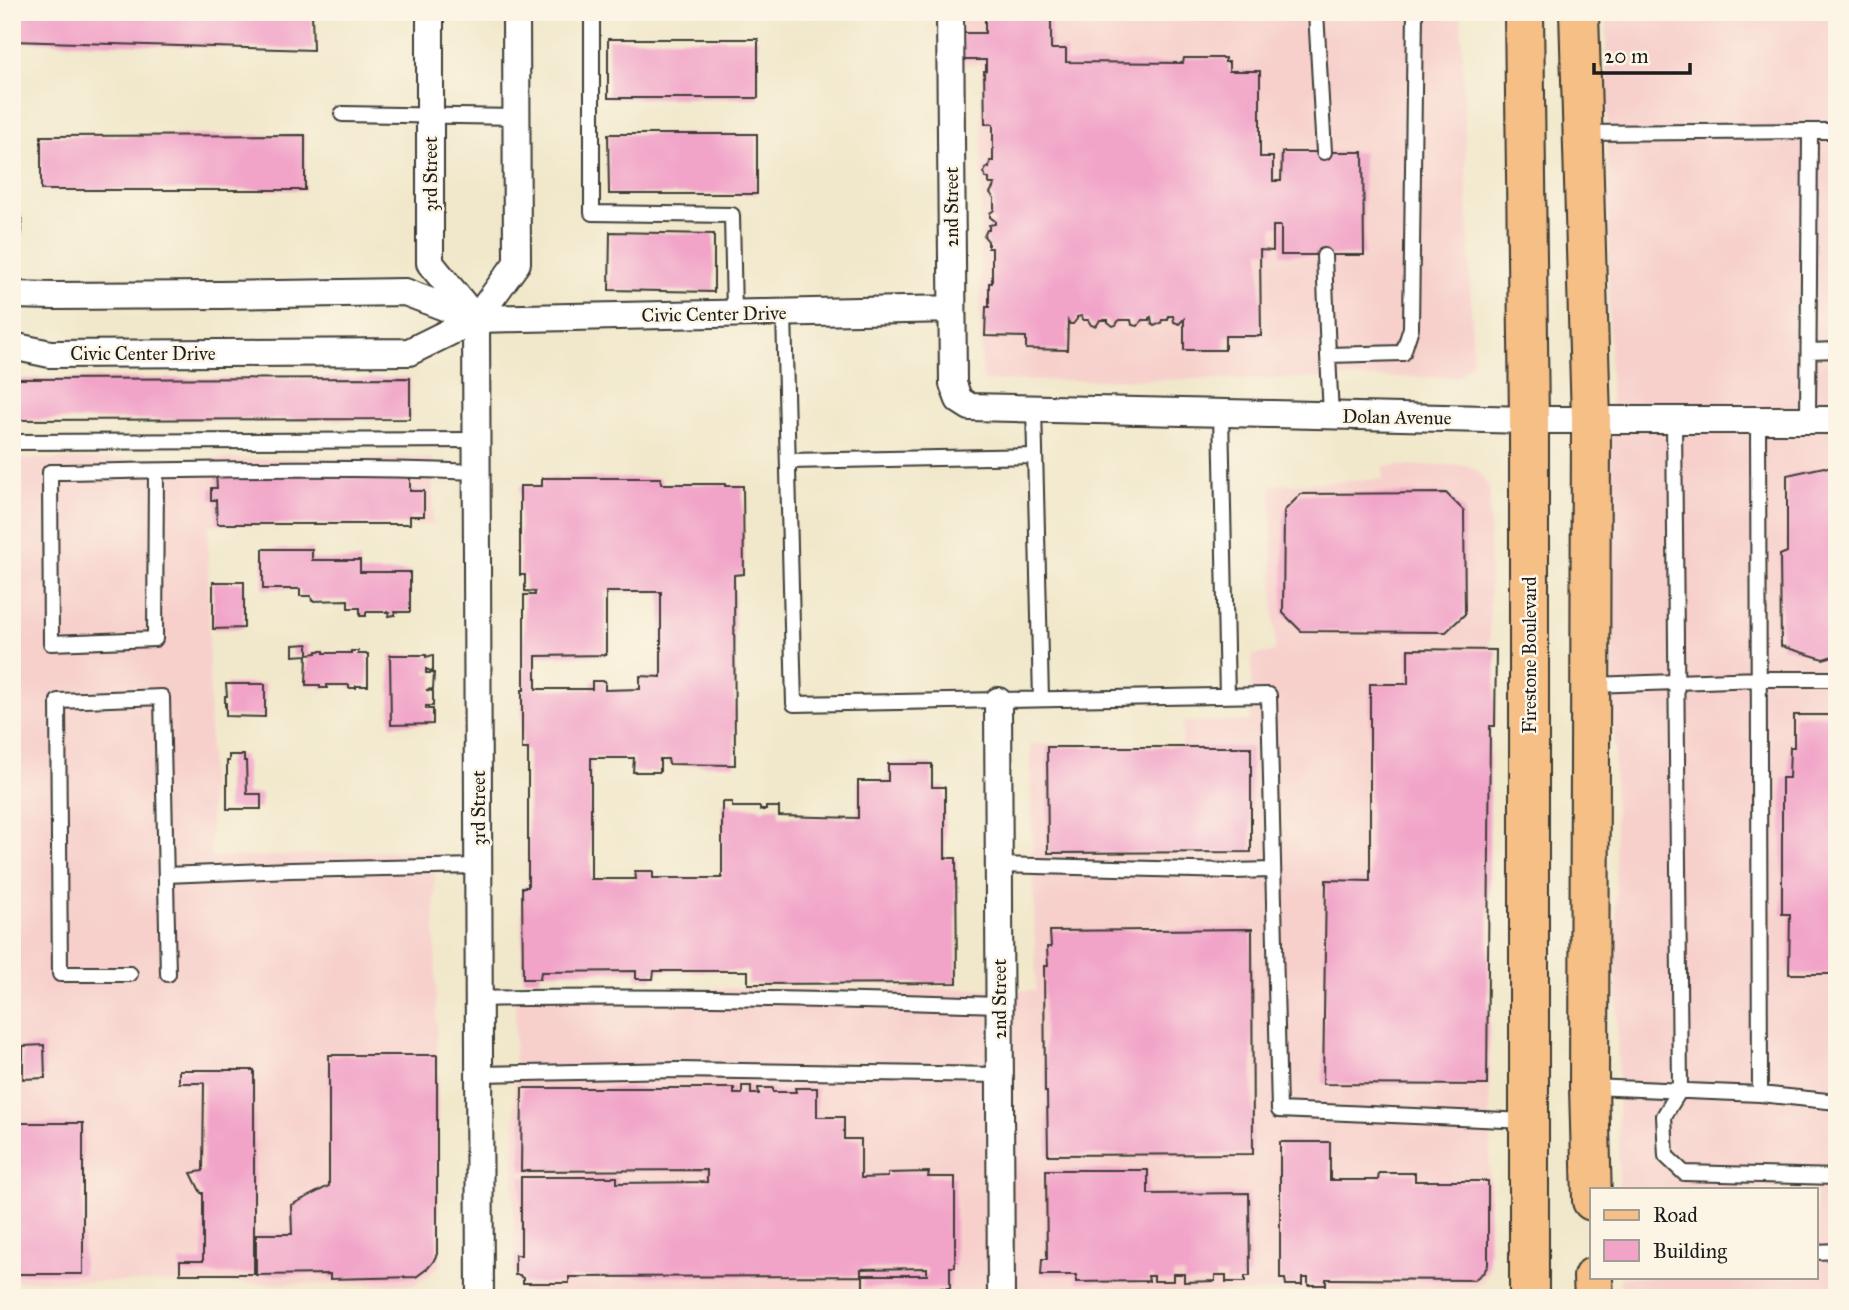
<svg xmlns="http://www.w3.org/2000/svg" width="1849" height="1310" viewBox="0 0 1849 1310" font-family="'IM FELL Great Primer',serif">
<rect width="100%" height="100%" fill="#fcf5e5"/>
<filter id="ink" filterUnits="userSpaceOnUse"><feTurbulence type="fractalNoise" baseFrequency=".0143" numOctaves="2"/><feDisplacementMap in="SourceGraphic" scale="14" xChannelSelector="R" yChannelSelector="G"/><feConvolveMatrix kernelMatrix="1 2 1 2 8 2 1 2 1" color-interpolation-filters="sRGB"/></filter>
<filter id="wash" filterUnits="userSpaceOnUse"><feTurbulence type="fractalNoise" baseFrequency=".00686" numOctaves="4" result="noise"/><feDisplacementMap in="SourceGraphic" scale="28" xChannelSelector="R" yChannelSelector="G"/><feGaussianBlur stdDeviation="1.57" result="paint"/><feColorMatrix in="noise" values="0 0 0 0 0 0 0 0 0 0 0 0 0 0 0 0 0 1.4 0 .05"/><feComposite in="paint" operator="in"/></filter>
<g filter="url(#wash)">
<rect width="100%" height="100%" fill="#f1e8cb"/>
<path fill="#f7d0cc" d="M963,12H1461L1473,361L1458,377L983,381L980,332L982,65H957Z
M1606,12H1837V1298H1620V1277H1816V1189H1619Z
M433,458V525H208L211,858L434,849L440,1264L428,1277L414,1285L12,1281V459Z
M1467,465L1479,472L1490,489V1271L1482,1282L1472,1288L1060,1295L539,1298L527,1292L514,1280L515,988H959L1036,991L1030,744L1182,745L1183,722L1250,721L1252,655L1275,652L1271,485L1383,479V466Z"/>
<g id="blocks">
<path fill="#f1a3c8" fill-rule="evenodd" d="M12,12H312L313,50L12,41Z
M985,12H1051V49H1066V62L1183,63L1184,58H1225V62H1229V71H1260V157H1273V181H1281L1282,152H1363L1364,255H1281V226H1273V251L1260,250L1261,336H1225V350H1184V319L1179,324L1177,323L1174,322L1173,316H1168V320H1162L1161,323L1154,326L1152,324L1151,317L1149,318V320H1142L1138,326L1132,325L1131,320H1119L1116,325L1113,326L1108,322V320H1100L1097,325L1094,326L1091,325L1088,320H1083L1082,316L1077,317V319L1073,324H1070L1068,321L1067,350L1026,349V337L985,336L986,307H989V283H992V248H988V241L984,236L987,230H989V225L995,224V221L990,217V213L994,210V198L990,193L995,184H989V179L986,178L984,172L987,167L989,168L990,161H993V124H985L984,71H986V60H963L962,33H985Z
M608,39H758V98H608Z
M608,134H757V194H609Z
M305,135V190H41V136Z
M610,232L714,234V292L609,290Z
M410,378V419L12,420V379Z
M1824,467L1837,470V655L1823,659L1781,646L1780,555L1787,552V475Z
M216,473L410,474V491H424V516H410V524H217L216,500H211V488H217Z
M542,478H661V484H725V486H743L744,574L734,575L735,765L669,764L668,759H660V772H633L634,758H591V879H636L635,871H653V878H722V802H732V807H760V810H766V807H779V816L858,818V781H888V764H932V787H945V858H956L957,983L748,984V971H654L653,979H636V971L541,972L540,979H523L522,887H528V749H522V690H524V595H535V592L525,591V575H520V486H542ZM606,592H661V677L640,676V689L605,690V681H592V689H536V656L606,655Z
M1446,493L1464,511L1465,614L1446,632L1301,631L1283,613L1284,511L1301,494Z
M263,549H312V560H360V572H410V612H395V615L388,616L389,612H366V616H360V608H348V600L312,601L311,596H300V589H263Z
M213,582H244V628L213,629Z
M308,644V654L317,653V651H324V653H351V651H358V654H368V686H356V688H349V685H327V688H320V685H306L307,655L293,656V645Z
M1408,649L1496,650L1495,726H1490L1487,1085L1323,1084L1326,880L1370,881V684H1408Z
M390,655H426V657L433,655V672L426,669V673H434L433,689L426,690L433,691V706H426V709H433V724L391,725Z
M226,684H265V717L226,716V704L225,705V696H227Z
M1794,715H1837V974H1789L1790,914H1782V778H1789L1790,747H1794Z
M1047,747H1251V852L1048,853Z
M229,755H244V761H246L247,794H261V809H227V761H229Z
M1252,929L1253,1154L1048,1155L1047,1092H1045L1044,966H1048L1047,947H1051L1050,931Z
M44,1045L45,1078L23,1079V1046Z
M329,1055H437V1254L433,1262L428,1268L416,1277L330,1279V1274L256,1275V1234H292L291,1205L329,1186Z
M179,1070H254V1274H180V1261H203V1193H201L191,1173L203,1171L204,1083H179Z
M742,1086H751V1094H759L758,1088H773V1092H796L795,1088H817V1117H844V1139H861V1178L888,1177V1173L929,1172L928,1177H955V1267H950V1288H863V1275H927V1268L861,1269V1276L569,1277V1283H523V1278L521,1277L520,1275H515V1255H521V1177H617V1183L707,1182V1170L521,1171L522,1088H734V1094H742Z
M15,1123H83V1274H12V1188L15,1187Z
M1280,1142H1330V1180H1378L1379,1173H1415V1181H1488V1265L1484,1272L1474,1280L1330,1279H1326V1285H1308V1278H1302V1285H1286L1285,1279H1280Z
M1046,1170H1148V1194L1249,1193L1250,1276H1245V1282H1226V1275H1215V1281L1184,1282V1274H1173V1281H1154V1276H1148L1149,1281L1076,1282V1275H1041L1042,1259H1047Z"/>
</g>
</g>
<g filter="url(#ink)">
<use href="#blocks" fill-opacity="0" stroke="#3c3b36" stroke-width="2"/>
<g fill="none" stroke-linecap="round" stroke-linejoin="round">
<g stroke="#3c3b36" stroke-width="18">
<path id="service" d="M592,12V213L732,215L734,314
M1316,12L1324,152
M342,114L517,117
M1810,131H1837
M1583,133L1810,131L1808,420
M12,245L14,221
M1324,256L1328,355
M784,313L794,704L1269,695L1279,1110L1527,1121
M1809,351L1837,350
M1034,408L1041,699
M1221,413L1227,696
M1331,415L1328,355L1403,353L1411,328L1415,12
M1674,419L1680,1090L1664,1116L1666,1156L1684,1173L1837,1177
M1758,419L1760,1094
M14,442L476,440
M789,461L1035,456
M156,471L155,639L51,643L50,472C192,470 334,466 476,472
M1592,685L1759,679H1837
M999,865L1232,871L1273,870
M166,875L291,870L478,866
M130,974H60L58,701L162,697L168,974
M478,999C652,995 826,999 999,1005
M478,1074L679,1070L1000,1075
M1591,1087L1760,1094L1837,1102
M1816,1252L1837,1251"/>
</g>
<g stroke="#3c3b36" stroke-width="30">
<path id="minor" d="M430,12V263L474,317
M950,12L953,384L959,400L970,407L1529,420H1837
M12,295L54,296L220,295L405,292L476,319L952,309
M12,346L50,354L409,352L476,319
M998,701L1001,1298
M480,1298L476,319L517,263L516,12"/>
</g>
<g stroke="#3c3b36" stroke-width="42">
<path id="primary" d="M1524,12L1529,420V1298
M1579,12L1591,419L1589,1087L1592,1201
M1593,1277L1594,1298"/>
</g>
<use href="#service" stroke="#fff" stroke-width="14"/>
<use href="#minor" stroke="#fff" stroke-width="26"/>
<use href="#primary" stroke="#f5bf86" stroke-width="38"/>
</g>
</g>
<g text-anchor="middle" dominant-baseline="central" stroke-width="5" stroke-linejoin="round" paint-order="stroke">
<g font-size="19" fill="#1c1c1c" stroke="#fcf5e5">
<text transform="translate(430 174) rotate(-90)">3rd Street</text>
<text transform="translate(951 207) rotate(-90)">2nd Street</text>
<text transform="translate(714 314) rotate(-1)">Civic Center Drive</text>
<text x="143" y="353">Civic Center Drive</text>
<text transform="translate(1397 417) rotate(1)">Dolan Avenue</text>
<text transform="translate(1529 655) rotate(-90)">Firestone Boulevard</text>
<text transform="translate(478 808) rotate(-90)">3rd Street</text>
<text transform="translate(999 999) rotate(-90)">2nd Street</text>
</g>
</g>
<rect width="1849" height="1310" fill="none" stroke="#fcf5e5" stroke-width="42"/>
<rect x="1590" y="1188" width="228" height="91" fill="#fcf5e5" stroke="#a29e95" stroke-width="2"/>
<rect x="1604" y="1210" width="35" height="10" fill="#f5bf86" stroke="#a29e95" stroke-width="2"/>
<text x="1653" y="1222" font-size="21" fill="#1c1c1c">Road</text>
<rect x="1604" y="1240" width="35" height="21" fill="#f1a3c8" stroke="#a29e95" stroke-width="2"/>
<text x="1653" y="1258" font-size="21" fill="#1c1c1c">Building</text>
<path d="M1594 63v10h96v-10" fill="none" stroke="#1c1c1c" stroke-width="3.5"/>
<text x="1604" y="63" font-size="21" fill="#1c1c1c" stroke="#fcf5e5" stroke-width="5" paint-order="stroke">20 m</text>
</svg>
